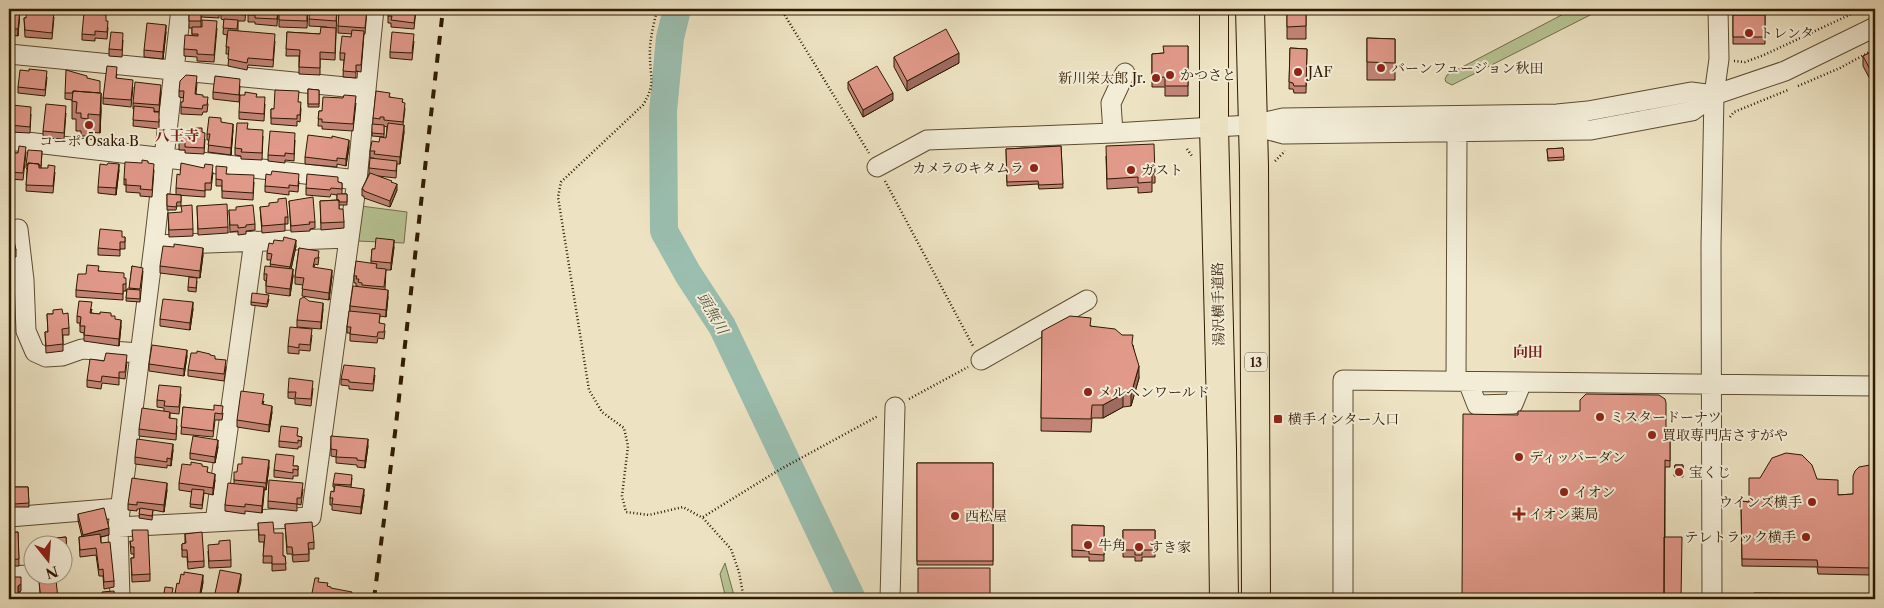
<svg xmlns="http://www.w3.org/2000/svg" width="1884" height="608" viewBox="0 0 1884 608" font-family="'Libre Caslon Text','Noto Serif JP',serif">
<rect width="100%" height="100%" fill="#ede3c3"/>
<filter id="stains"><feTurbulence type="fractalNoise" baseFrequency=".004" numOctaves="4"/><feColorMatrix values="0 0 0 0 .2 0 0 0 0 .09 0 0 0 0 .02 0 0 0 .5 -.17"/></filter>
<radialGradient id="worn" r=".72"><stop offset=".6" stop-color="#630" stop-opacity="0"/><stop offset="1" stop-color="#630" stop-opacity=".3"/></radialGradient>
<path fill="#b8c494" stroke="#746e4a" d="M1573,9H1602L1452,85L1446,82L1445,79L1447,75Z
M361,206L407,212L404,243L357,241Z
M725,563L735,599H726L720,574Z"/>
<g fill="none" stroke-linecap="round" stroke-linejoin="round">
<path stroke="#9abeaf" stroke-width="28" d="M677,9L670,38L663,111L664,231L688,274L722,326L852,599"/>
<g stroke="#5e4c31" stroke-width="21">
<path id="minor" d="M9,54L366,89
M1254,126L1284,134L1591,130L1692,111L1714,95L1785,71L1875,27
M1113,133L1111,103L1125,73
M9,140L357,180
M877,167L927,140L1113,133L1214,127L1252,125L1283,118L1557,114L1588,111L1691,92L1714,95
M18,229L24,280L26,331L35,352L46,357L62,356L82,349L140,353
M154,245L349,238
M981,360L1087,300
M1456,381L1457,133
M1468,382L1477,405L1513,404L1522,382
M9,517L120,508
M215,522L254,241
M118,527L311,517L357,180L374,9
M9,576L29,575L30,599
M120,599L118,527L154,245L181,9
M890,599L895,407
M1343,599V380L1875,386
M1712,599L1711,245L1714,95L1719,59L1718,9"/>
</g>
<g stroke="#2f1900" stroke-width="30">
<path id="highway" d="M1214,9V127L1222,449L1224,599
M1250,9L1254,166L1256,599"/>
</g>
<path stroke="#2f1900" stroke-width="2.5" stroke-dasharray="1 2.5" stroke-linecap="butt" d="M657,9C654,24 649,41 650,56C650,79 656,83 643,105L561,182L558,197L589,390L602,412L624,428L628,446L622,496L626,512L649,515L683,507L703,518L731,549L739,572L744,599
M781,9L869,153
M1734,61L1745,62L1764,55L1862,9
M1798,86L1840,68L1875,49
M1730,117L1734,112L1788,90
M1187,149L1192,156
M1275,161L1285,151
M885,181L973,346
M909,399L968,367
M703,517L779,470L878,416"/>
<use href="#minor" stroke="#f3edd8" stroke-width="19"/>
<use href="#highway" stroke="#ede3c3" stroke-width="28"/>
<path stroke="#2f1900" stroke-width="4" stroke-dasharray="9 9" stroke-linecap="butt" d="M374,599L395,433L443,9"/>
</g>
<path fill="#c28477" stroke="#2f1900" d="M9,9H20L18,36L9,35V37Z
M63,9H78V11Z
M88,9H113L112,12L88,10Z
M191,9H219V18L201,17V27L217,28L214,62L197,61V57L184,56V49L192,36V28H189V13H191Z
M221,9H246L245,21H238V31L275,41L273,67L248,65L247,70L228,66L229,54H226L227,35L223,34L224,20L221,19Z
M248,9H278L277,26L255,24V22H248Z
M308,9L307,28L279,27V13Z
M337,9L335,60L320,59V75L299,74V56H286L287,32L320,34L327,27L309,26V19Z
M342,9H367L365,34H364L361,72L356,71V78L343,77L344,60H340V53L351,37L352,34L338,33V26Z
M416,9L414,29L391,27V23H388V16Z
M1287,9H1306V39H1287Z
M1733,15H1765V44H1733Z
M54,17L52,39L25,37L24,18Z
M106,21L108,28L107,39L95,38V41L82,40V34Z
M166,32L163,59L144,57V50Z
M1367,38L1395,39V80H1367Z
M123,40L122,57L109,56V49Z
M414,41L412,60L390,58V52Z
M1188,46V96H1165V87H1152V54L1164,53Z
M1290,48L1307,49L1306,93H1294L1293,89H1289Z
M1875,50V89L1863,66V56Z
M894,57L959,63L907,91L894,67Z
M9,73L14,80L13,96H9Z
M117,74L116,78L133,87L131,107L103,104V98Z
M47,77L45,96L18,93V87Z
M87,78L100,93L101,111L100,133L88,132V136H81V131H76V119H72V100L65,99V93Z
M848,82L893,100L863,117L848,89Z
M197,83L196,94L203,97L208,104L207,112H203L202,115L181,114V107L183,102L184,98L179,97V91Z
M240,86L239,102L213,99V92Z
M308,89L319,90V107H308Z
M161,92L159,112L154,111L159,119V129L133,126L134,109H133V103Z
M257,97L265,104L264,121L239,119V112Z
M390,97L403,102L405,109L403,125L404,132L400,164H397L396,178L378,176L392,182L397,190L390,207L364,198V196H362V189L369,174V168L374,158H370V151L379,142L386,138L387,127L384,126V137L372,136L373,118Z
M299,102L301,109L300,122L297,121V126L271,124V109H274Z
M356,103L353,131L322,129V126H318L319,111H322Z
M66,113L64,139L43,138V131Z
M31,114L30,133L10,132V125Z
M221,122L233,130L231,155L208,152L209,140H207V134Z
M248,129L263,136L262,160L241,159V156L235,155V148Z
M205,139L204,154L185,153V150H179V143Z
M295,140L294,161L285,160V163L268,161V155Z
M9,146L11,153H26L23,180L9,179Z
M1061,146L1063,188L1039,189L1038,184L1007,186L1006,149Z
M349,147L346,166L337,164V167L305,164V157Z
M1563,148L1564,160L1548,161L1547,149Z
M42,151L41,168L55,172L53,193L26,191L27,169L26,168V165Z
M1106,156L1155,174V183H1152V192L1138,193V187L1107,189Z
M148,163L154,170L152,197L140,196V193L126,192V185H124V179Z
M119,170L116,195L98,193V187Z
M213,172L211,190H205V197L176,195V188Z
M227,174L254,182L253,200L222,198V186H216V179Z
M299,181L298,192L289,191V195L265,192V186Z
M338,182L342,183V194H347V205H339V209L344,222V228L321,230L320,201L337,200V195L331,194L330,197L306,195V188Z
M167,194L181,195V206H177L176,210H167Z
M289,201L315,222V228L310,229V231L291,232Z
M197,206L228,227V233L198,235Z
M260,207L288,217V224H285V231L262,233Z
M229,210L255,224V230L246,231V234L238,235V231L230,232Z
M168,213L193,229V236L169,237Z
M9,230L16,250V257L9,258Z
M125,237V249H120V256L98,255V248Z
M296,246L291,269L293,276L290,296L266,293V281L264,280V274L270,267L271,260H267V253Z
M394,247L391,270H386L385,290L388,297L386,317L380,316L379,324L385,331L384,339L378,338L377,343L350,341V333H347V327L350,311V306L358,286H356V283H354V276L371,263L372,249H375Z
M299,248L319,257L318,265L315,264L314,267L332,276L329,300L302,296L303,285L295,284V277Z
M203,255L200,278L160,273V266Z
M9,258L14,276L12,277V281L9,282Z
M132,266L143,271L140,302L126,301L127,289L129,290Z
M99,271L124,278L126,284V291H123V300L76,297V290L86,274Z
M197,281L196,292L188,291V287Z
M269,299L267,307L251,305V302Z
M92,309L91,313L111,316L115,319L121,326L119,346L84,341V333L80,332V323H77V316Z
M193,309L190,330L160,326V319Z
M323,309L321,329L297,327V320Z
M47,314H63L69,328V335H63V351L46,353L45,332H48Z
M1091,326L1133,345L1139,378L1131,406L1123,407L1103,418H1092L1091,432L1041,431L1042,331Z
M312,335L310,351L299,350V354L288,353V346Z
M210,355L226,367L224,381L188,376V370Z
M187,356L184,376L149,371V364Z
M104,361L127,362L125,379L119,378V385L102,383L101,389L87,387V380Z
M375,375L373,391L349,389V386L341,385V379Z
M313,388L311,406L295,404V399L288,398V392Z
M181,394L179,414L170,413V418L177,426L176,440L139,436V429L164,411V408L157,407V400Z
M264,401L263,404L272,412L269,432L237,427V420Z
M183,407L223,413L222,420H215L213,437L181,434Z
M1518,415L1670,436V467H1665V537L1681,599Z
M298,436L302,437L301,447H298V449L279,447V441Z
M331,436L368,446L365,468L357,467V465L336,463V457L331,456Z
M218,447L215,463L190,459V453Z
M173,450L171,466L167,465V468L135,464V457Z
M917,463H993V565H917Z
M1675,465H1683V477L1674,476Z
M1870,465L1871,575L1818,574L1817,567L1742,566L1741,501L1749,502L1817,479L1838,495L1853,494Z
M202,466L215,480L213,495L204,493L202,509L190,507L192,492L179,490V483Z
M294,466H298V476H293V479L274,477V470Z
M269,467L266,490H264L262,513L245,511V514L225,511V505L234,484V480L237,472Z
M352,478L351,487L364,495L361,514L332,510V505H330V498L334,492V487H333V484Z
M13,487H28L29,507H14Z
M303,489L301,505L297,504V511L268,508V501Z
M167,490L164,512L153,510L152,520L139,518L140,509H137V511L128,510V504Z
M78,514L109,535L101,537V543L114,581V587L104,589L103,576H99L96,555L80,557L79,537H82L78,520Z
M258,523L274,533L283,556H285L286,570L272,571V563H263L264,542H259Z
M285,524L314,542V549H309V561L293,562L292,554H287Z
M1072,525L1104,526V561H1089V557H1072Z
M1123,530H1155V557H1142V561H1135V557H1123Z
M18,532L19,566H9V533Z
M185,534L204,561V567L188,569L187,557H182V544L185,543Z
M66,537L67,558H62V546H36V540Z
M130,541L150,574V581L132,582L131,558H134V554H131Z
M219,544L231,560V567L209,568L208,551Z
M203,582L200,599H175V593L179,584Z"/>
<path fill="#9e6b61" stroke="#2f1900" d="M20,9L18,36V29Z
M1147,9H1155L1147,13Z
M166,25V32L163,59V52Z
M959,53V63L907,91V81Z
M101,93V111L100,133V115Z
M893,93V100L863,117V110Z
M233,124V130L231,155V148Z
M404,125V132L400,164V157Z
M349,140V147L346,166V159Z
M119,164V170L116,195V188Z
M397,184V190L390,207V201Z
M296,240V246L290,274V267Z
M394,240V247L391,270V263Z
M203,248V255L200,278V271Z
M14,269V276L12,277L11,270Z
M293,269V276L290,296V289Z
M332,270V276L329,300V293Z
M388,290V297L386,317V310Z
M193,302V309L190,330V323Z
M323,303V309L321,329V322Z
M121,320V326L119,346V339Z
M187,350V356L184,376V369Z
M1139,366V378L1131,406V394Z
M1123,394V407L1103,418V405Z
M272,406V412L269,432V425Z
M368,439V446L365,468V461Z
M218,440V447L215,463V457Z
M173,444V450L171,466V459Z
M269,460V467L266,490V483Z
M215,474V480L213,495V488Z
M167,483V490L164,512V505Z
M264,487V494L262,513V506Z
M364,489V495L361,514V507Z
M109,528V535L83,541V535Z
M241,574V581L237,599H236Z
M203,575V582L200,599H199Z
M21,584V591L18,593V586Z"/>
<path fill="#e1998a" stroke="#2f1900" d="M9,9H20L18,29H9V31Z
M27,9L54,11L52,33L25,30L24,18H26Z
M191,9H219V11Z
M221,9H246L245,15L221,13Z
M248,9H278L277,19L255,18V15H248Z
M282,9H307V21L279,20V13H282Z
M310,9H337L336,21L309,19Z
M342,9H367L365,28L338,26L339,11H341Z
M388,9H416L414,23L391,20L392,16H388Z
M1287,9H1306V26L1287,27Z
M84,12L106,15V21H108L107,32L95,31V35L82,34Z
M189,13H201V21H189Z
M1733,15H1765V37H1733Z
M224,19L238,20L237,29L223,28Z
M202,20L217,21L214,55L197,54V50L184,49L185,35L198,36V34H192V27H202Z
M147,23L166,25L163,52L144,50Z
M321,27L336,28L335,53L320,52V68L299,67L300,50L286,49L287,32L320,34Z
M946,29L959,53L907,81L894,57Z
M228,30L275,34L273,60L248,58L247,63L228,59L229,47H226Z
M352,30L364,31L361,65H356V72L343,71L345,53H340L342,36L351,37Z
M111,32L123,33L122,50L109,49Z
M392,32L414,34L412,53L390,52Z
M1367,38L1395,39V63L1367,62Z
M1163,46H1188V86H1165V77L1152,78V54L1164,53Z
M1290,48L1307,49L1306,86H1294L1293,83L1289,82Z
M1875,50V79L1863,56Z
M107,66L117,67L116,78L133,80L131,100L103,98Z
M877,66L893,93L863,110L848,82Z
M29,69L47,71L45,90L18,87L20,70L29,71Z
M66,70L87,76V78L100,81V93L73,91V93H65Z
M9,73L14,74L13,90L9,89Z
M186,75L197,76L195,94L203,95V97H208L207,105H203L202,109L181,107V102H183L184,91H179L180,81Z
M215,76L240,79L239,95L213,92Z
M135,82L161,85L159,105L133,103Z
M308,89L319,90V104H308Z
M275,90L299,91L298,102H301L300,115H297V119L271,118V109H274Z
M73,91L101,93L100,115L88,114V119L81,118V113H76L77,102L72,101Z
M376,91L390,93L389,97L403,99L402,102L405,103L403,122L384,120V117H380V119L373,118Z
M245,92L257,94L256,97H265L264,114L239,112L240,95H245Z
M344,95L356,96L353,124L322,122V119H318L319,111H322L323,97L343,98Z
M46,104L66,106L64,133L43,131Z
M12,105L31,107L30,127L10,125Z
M134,106L154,108V112H159V122L133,120Z
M209,117L221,118V122L233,124L231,148L208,145L210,134H207Z
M237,123H248L247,129L263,130L262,153L241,152L242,149L235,148Z
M388,123L404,125L400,157L374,154L375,151H370L372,141L379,142L380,137L386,138Z
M372,124L384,125V134L372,133Z
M195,128H202V132L205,133L204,148L185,147V143H179L180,133L195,132Z
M270,131L295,133L294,154L285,153V156L268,155Z
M308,135L332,138V136L349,140L346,159L337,158V161L305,157Z
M1154,144L1155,174H1152V182L1138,183V177L1107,179L1106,146Z
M9,146L11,147V153H18L19,146L26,147L23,173L9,172Z
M1061,146L1063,184L1039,185L1038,181L1007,182L1006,149Z
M1563,148L1564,157L1548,158L1547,149Z
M28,150L42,151L41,166H39V164L28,163V165H26Z
M370,158L397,161L396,171L369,168Z
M142,160L148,161V163L154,164L152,190L140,189L141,186L126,185V179H124L125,162L142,163Z
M28,163L39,164V168H48V165L55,166L53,186L26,185Z
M108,163L119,164L116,188L98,187L100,164L107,165Z
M181,163L204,168L205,164L213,165L211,183H205V191L176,188L177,174L180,175Z
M216,166L227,167L226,174L254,175L253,193L222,191V180L216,179Z
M272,171L299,174L298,186L289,185V188L265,186L266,174L271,175Z
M370,173L392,181L391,182L397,184L390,201L364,191V190L362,189Z
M307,174L338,177V182L342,183V189L331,188L330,190L306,188Z
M167,194L181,195V202H177L176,207L167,206Z
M337,194H347V202H339V200H337Z
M313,197L315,222H309L310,224L291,226L289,201Z
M286,198L288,217H285V224L262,226L260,207L269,206V203L278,202V199Z
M339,200V209H343L344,222L321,223L320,201Z
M227,204L228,227L198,229L197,206Z
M192,205L193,229L169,230L168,213L182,212L181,206Z
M253,205L255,224L246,225V227L238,228V225H230L229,210H236V207Z
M100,229L122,231V237H125V242H120V250L98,248Z
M9,230L10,235H13L16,250L9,251Z
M284,237L296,240L290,267L270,264L272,254L267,253L269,243L273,244L274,240L283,241Z
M376,238L394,240L391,263L371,261L372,249H375Z
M174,244L203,248L200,271L160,266L163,246L174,247Z
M299,248L319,251L318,258H315L313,267L332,270L329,293L302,289L304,278L295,277Z
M9,258H10L11,265L14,264V269L11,270L12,274L9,275Z
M356,261L377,264L376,268L386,269L384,287L362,285V283L358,282L359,279H356L357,276H354Z
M87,265L99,266L98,271L124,273V278H126V284H123V294L76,290L78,274H86Z
M132,266L143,268L140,289L129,288Z
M265,266L293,269L290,289L266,286L267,274H264Z
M189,277L197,278L196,288L188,287Z
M353,286L388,290L386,310L350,306Z
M127,289L140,290V299L126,298Z
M252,293L269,295L267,304L251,302Z
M304,297L309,301L323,303L321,322L297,320L300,299Z
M163,299L193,302L190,323L160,319Z
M79,301L92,302L90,313L100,314V312L111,313V316H115V319L121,320L119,339L84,335L85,326H80L81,317L77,316Z
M62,309L63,314L68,313L69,328L62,329L63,344L46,346L45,332H48L47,314H53V310Z
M349,311L380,314L379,323L385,324L384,332H378L377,337L350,334L351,327H347Z
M1070,316L1091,318L1090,326L1115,329L1122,335H1133L1132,343L1139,366L1131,394H1123L1103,405H1092L1091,419L1041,418L1042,331Z
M290,327L312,329L310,345L299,344V348L288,346Z
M152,345L187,350L184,369L149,364Z
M197,351L210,354V355L215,356V359L226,360L224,374L188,370L191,353H197Z
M106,353L127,355L125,372H119V378L102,376L101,382L87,380L90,359L104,361Z
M344,365L375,368L373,384L349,382V380L341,379Z
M289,378L313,381L311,399L295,398L296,392H288Z
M159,385L181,387L179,407L164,406L165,401L157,400Z
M241,391L264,394L262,404L272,406L269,425L237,420Z
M1586,394L1659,395L1665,399L1666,403V436H1670V461L1665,460L1664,599H1462L1463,414L1518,415V411H1580V400Z
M214,405L223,406L222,414L215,413L213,431L181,427L183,407L214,410Z
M142,408L170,412L169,418L177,419L176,434L139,429Z
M281,426L298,428L297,436L302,437L301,441L298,440V443L279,441Z
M193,436L218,440L215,457L190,453Z
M331,436L368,439L365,461L357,460V458L336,457L337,450L331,449Z
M137,439L173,444L171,459L167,458V462L135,457Z
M1786,453L1802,455L1812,465L1817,479L1838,480V495L1853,494V476L1855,471L1859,467L1870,465L1871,568L1818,567L1817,560L1742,559L1741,501L1749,502V478H1760L1772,458Z
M276,454L294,456L293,466H298V470L293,469V473L274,470Z
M242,457L269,460L266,483L234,480V472H237L238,464H242Z
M191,462L202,464V466L208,467L207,472L215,474L213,488L179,483L182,464L191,465Z
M917,463H993V561H917Z
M1675,465H1683V473H1674Z
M335,473L352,475L351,485L333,484Z
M132,478L167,483L164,505L137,502V505L128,504Z
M269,480L303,483L301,498H297V504L268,501Z
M228,483L264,487L262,506L245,504V507L225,505Z
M335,485L364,489L361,507L332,504L333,498H330L331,491L334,492Z
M13,487H28L29,503L14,504Z
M192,489L204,490L202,505L190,504Z
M104,508L109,528L83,535L78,514Z
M140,508L153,510L152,516L139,514Z
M273,522L274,533H283V556H285L286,564H272V556H263L265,535H259L258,523Z
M312,522L314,542L308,543L309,554L293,555L292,547H287L285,524Z
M1072,525L1104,526V555L1089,554V551L1072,550Z
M132,530H148L150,574L132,575L131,558H134V547H131L130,541H133Z
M1123,530H1155V550H1142V555H1135V550H1123Z
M18,532L19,559L9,560V533Z
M202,532L204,561L188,562L187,550H182V544L186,543L185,534Z
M100,534L101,543L110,542L114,581L104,582L103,569L99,570L96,548L80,550L79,537Z
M66,537L67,551L62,552V546H37L36,540Z
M1664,537H1682L1681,599H1664Z
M230,540L231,560L209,561L208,545L219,544V541Z
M918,568H990V599H918Z
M220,570L241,574L236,599H217V598H214Z
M184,572L203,575L199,599H178L179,594L175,593L177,583L179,584L181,574L184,575Z
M14,577H21V584L18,586V599H9V580L14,579Z
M315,578H319L318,582L328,583L327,586L331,587V588L352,592L350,599H319L311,598Z
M56,580L58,599H41L39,582Z
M165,587L173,588L171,599H163Z
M114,591L115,599H103L102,592Z
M1754,593L1858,594V599H1754Z"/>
<g fill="#8f2418" stroke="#f3edd8" stroke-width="2">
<circle cx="1749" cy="33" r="5"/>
<circle cx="1381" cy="68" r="5"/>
<circle cx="1298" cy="72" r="5"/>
<circle cx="1170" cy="75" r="5"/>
<circle cx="1156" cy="78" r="5"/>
<circle cx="89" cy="125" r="5"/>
<circle cx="1034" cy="168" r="5"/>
<circle cx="1131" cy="170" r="5"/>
<circle cx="1088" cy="392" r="5"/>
<circle cx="1600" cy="417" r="5"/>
<rect x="1273" y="414" width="10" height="10" rx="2.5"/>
<circle cx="1652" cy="435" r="5"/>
<circle cx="1519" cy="457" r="5"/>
<circle cx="1679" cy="472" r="5"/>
<circle cx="1564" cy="492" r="5"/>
<circle cx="1812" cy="502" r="5"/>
<path d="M1516.5 506.5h5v5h5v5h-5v5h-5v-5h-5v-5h5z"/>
<circle cx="955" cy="516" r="5"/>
<circle cx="1806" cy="537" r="5"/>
<circle cx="1088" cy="545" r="5"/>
<circle cx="1139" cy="547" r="5"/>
</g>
<g text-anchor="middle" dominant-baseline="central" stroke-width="4" stroke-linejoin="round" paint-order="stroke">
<rect fill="#f3edd8" stroke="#6a5941" stroke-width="1" x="1245" y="352.5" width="22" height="19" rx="4"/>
<g font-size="12" font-weight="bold" fill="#2f1900">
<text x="1256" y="362">13</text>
</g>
<g font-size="14" fill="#2f1900" stroke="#f3edd8" text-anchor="start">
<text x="1759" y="33">トレンタ</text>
<text x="1391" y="68">バーンフュージョン秋田</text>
<text x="1308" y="72">JAF</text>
<text x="1180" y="75">かつさと</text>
<text x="1146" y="78" text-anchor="end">新川栄太郎 Jr.</text>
<text x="89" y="141" text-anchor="middle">コーポ Ōsaka B</text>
<text x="1024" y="168" text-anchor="end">カメラのキタムラ</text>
<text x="1141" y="170">ガスト</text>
<text x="1098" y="392">メルヘンワールド</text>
<text x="1610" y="417">ミスタードーナツ</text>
<text x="1288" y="419">横手インター入口</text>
<text x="1662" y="435">買取専門店さすがや</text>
<text x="1529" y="457">ディッパーダン</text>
<text x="1689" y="472">宝くじ</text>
<text x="1574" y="492">イオン</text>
<text x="1802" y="502" text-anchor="end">ウインズ横手</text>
<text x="1529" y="514">イオン薬局</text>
<text x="965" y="516">西松屋</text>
<text x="1796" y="537" text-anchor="end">テレトラック横手</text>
<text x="1098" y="545">牛角</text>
<text x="1149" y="547">すき家</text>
</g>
<g font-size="14" fill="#2f1900" stroke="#f3edd8">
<text transform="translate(1218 304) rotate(-91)">湯沢横手道路</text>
</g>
<g font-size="15" font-weight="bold" fill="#7a1f14" stroke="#f3edd8">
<text x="177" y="135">八王寺</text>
<text x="1528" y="351">向田</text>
</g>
<g font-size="15" font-style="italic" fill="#54533d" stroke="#f3edd8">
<text transform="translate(713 313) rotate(60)">頭無川</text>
</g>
</g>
<rect width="1884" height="608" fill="none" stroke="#ede3c3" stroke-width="30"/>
<rect x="10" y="10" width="1864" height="588" fill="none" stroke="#2f1900" stroke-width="2.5"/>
<rect x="15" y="15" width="1854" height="578" fill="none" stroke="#2f1900"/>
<g transform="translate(48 560) rotate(163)"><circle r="24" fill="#f3edd8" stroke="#a59882"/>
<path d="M0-4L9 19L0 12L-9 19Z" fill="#8f2418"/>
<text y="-8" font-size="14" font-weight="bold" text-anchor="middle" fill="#2f1900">N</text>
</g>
<rect width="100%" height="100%" filter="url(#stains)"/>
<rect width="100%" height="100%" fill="url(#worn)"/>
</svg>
